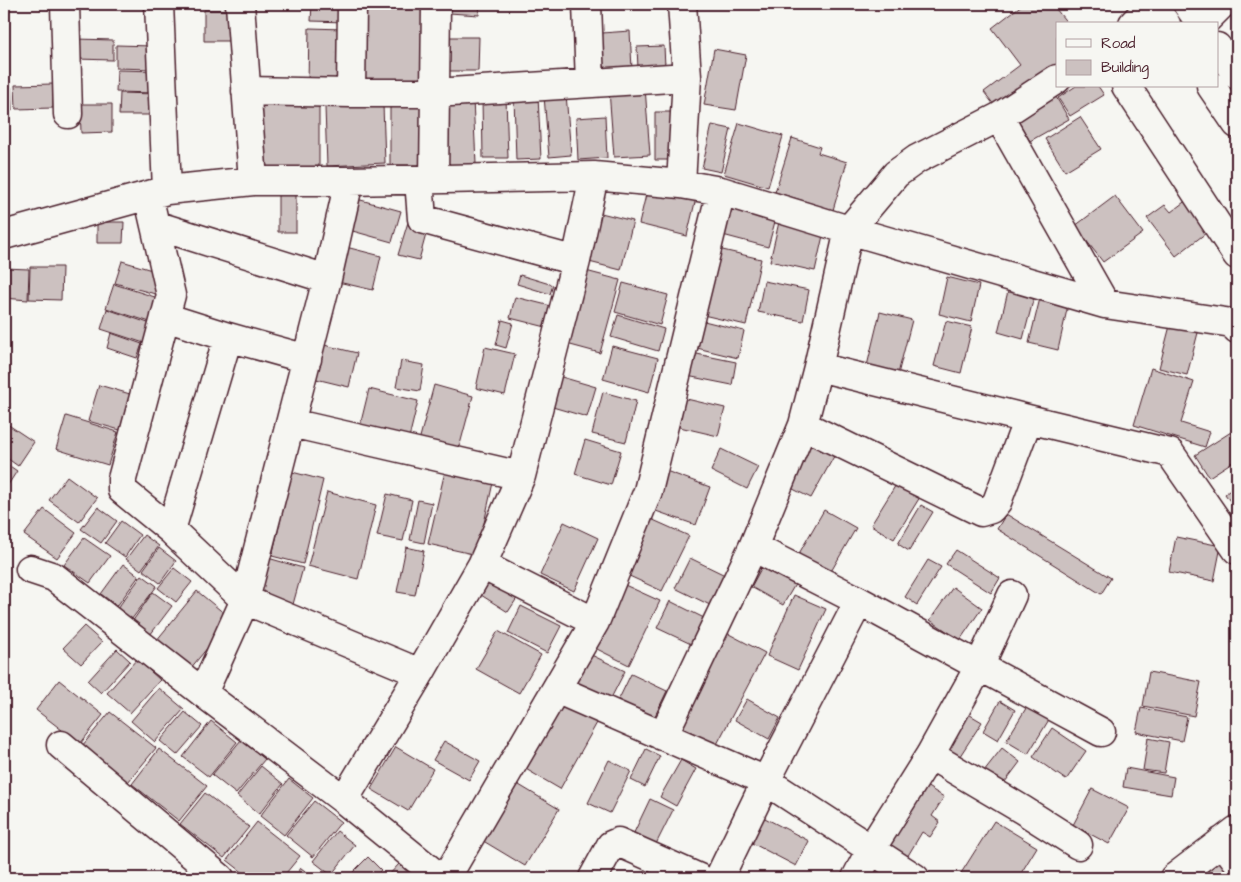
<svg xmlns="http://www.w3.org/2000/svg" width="1241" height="882" viewBox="0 0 1241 882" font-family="'Architects Daughter',sans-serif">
<rect width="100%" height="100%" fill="#f6f6f2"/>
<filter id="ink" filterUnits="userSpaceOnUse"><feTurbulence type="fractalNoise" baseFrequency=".02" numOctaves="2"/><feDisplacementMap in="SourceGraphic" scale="10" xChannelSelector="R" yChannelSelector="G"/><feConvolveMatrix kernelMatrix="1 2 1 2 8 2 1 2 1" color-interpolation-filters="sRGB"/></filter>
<g filter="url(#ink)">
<path fill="#ccc1c0" stroke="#4a1f2b" d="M197,4H234V6H197Z
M312,4H347L346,22L311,21Z
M362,4H423V82H362Z
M450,4H480L479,15L449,13Z
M1023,4H1052L1068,24H1057V64L998,110L984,92L1020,65L992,28Z
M204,10H237V41H204Z
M309,28L344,29L343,83H308Z
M630,31L632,69L604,70L602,33Z
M448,37H479L478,71H447Z
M76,39L113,40V60L76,59Z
M116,45L152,46V69L116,68Z
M664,46L665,67L638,68L637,47Z
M714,49L746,55L736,110L704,105Z
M117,70L157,71L156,93L116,92Z
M53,84V108L16,109L15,85Z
M1076,86H1098L1104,95L1070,116L1058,98Z
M4,87H11L12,111H4Z
M645,87L650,155L614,157L609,90Z
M120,93L156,94V115H119Z
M566,94L571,155L549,157L544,96Z
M538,96L541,159L516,160L514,97Z
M1056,97L1069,119L1030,141L1017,119Z
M262,98H319V167H262Z
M482,98H506L508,158H483Z
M473,99L476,164L448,166L445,100Z
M80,104H112V132L81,133Z
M390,104L424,105V165H390Z
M383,105L385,163L327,166L325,107Z
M655,112H671V160H655Z
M605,116L607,158L578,160L576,118Z
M1080,117L1101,149L1065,171L1045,139Z
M739,123L783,136L768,187L724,174Z
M712,125L731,129L721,172L702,168Z
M792,138L820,147L818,153L847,162L833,210L775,192Z
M648,186L696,198L687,236L639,224Z
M278,189H296V232H278Z
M1115,196L1143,233L1103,262L1075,226Z
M357,199L401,211L392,242L349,230Z
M1188,199L1210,230L1176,256L1147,218L1165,205L1171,212Z
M727,205L776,218L768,247L719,234Z
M597,212L633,221L621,270L585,261Z
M97,222H124L123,243H97Z
M408,222L428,227L419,260L398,255Z
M779,222L824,231L815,271L770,261Z
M346,247L381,256L373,290L338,282Z
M714,248L761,259L746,325L699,314Z
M122,261L165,274L159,295L115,283Z
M30,267H62L61,300L29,299Z
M4,268L29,269L28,300L4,298Z
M582,270L620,280L600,353L563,343Z
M520,275L553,285L550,294L517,284Z
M947,277L979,285L971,322L939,314Z
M764,281L809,290L803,321L758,312Z
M623,283L668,295L660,325L615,312Z
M114,284L158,298L150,322L106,308Z
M1009,287L1035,293L1023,339L998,332Z
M1042,290L1070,296L1058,350L1029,343Z
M515,297L551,306L546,327L510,318Z
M107,309L151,324L144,343L101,329Z
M880,312L912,320L898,374L867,366Z
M618,315L664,329L658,351L611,337Z
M1172,318L1200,325L1187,375L1159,368Z
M502,320L513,323L506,348L496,345Z
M704,321L744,331L738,358L697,348Z
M946,321L972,327L961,373L934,366Z
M111,333L142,344L137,358L107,348Z
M320,344L357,353L349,387L312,378Z
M612,346L658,358L649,392L603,379Z
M485,347L515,354L505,395L476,388Z
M692,353L736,362L732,385L687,376Z
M401,361L424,365L420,391L396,387Z
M1151,368L1194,382L1181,423L1210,432L1205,447L1134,425Z
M558,376L596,387L587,417L549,406Z
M99,385L130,394L120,430L88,421Z
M434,385L473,396L458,452L419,441Z
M369,389L418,401L408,442L359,430Z
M603,392L636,401L626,442L592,434Z
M678,397L725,408L718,436L671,425Z
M66,416L118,432L108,465L56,449Z
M7,424L34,442L18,466L4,456V430Z
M1231,432L1237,442V459L1209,477L1195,455Z
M812,435L838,449L811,498L785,485Z
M585,440L621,451L611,485L575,474Z
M721,449L758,467L747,489L711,471Z
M4,462L17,471L6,488L4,487Z
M446,467L494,478L477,555L428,544Z
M666,471L710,487L696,525L653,510Z
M292,472L323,480L303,564L272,556Z
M67,476L97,498L79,522L49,500Z
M897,483L920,497L894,539L871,525Z
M1237,485V511L1225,494Z
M327,492L376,505L358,579L308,566Z
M387,494L412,500L403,541L377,536Z
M418,500L432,503L424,543L410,540Z
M921,505L933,512L909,551L898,544Z
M98,507L117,521L101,543L81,529Z
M44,509L76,533L57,558L24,535Z
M824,510L856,528L829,575L797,557Z
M1006,514L1111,578L1101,594L997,529Z
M651,519L689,536L662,591L625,574Z
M121,521L140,535L125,557L105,543Z
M564,522L598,538L574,591L540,575Z
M144,535L159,546L141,570L126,559Z
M1176,537L1221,546L1214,581L1169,572Z
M84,538L110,556L90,583L64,565Z
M406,547L424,551L415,595L397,592Z
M159,548L176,561L160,583L143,570Z
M956,550L1000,578L991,593L946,564Z
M268,558L303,568L292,608L257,598Z
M690,558L727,576L712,606L675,588Z
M928,560L941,567L917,605L905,597Z
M764,563L797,581L783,605L751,587Z
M123,564L139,576L117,606L101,594Z
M174,568L192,582L176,602L158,588Z
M485,569L521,592L508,612L473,590Z
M142,575L157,586L131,620L117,609Z
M616,581L660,601L629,665L585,643Z
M953,587L982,608L960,640L930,620Z
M197,591L231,619L190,669L156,641Z
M153,592L172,606L150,635L132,622Z
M794,595L826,609L798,670L767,656Z
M670,601L704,618L691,644L657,628Z
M521,606L561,626L547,653L508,633Z
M84,626L102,642L81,664L63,648Z
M498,631L541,655L519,693L476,669Z
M727,633L765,653L715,748L677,729Z
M117,649L130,661L101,693L88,681Z
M585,652L625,671L610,700L571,680Z
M137,659L160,680L130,713L107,693Z
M1149,672L1201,682L1194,716L1143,706Z
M631,674L667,691L654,718L618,701Z
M59,680L103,715L80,744L36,710Z
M159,688L184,709L155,742L131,721Z
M747,699L780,718L769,739L735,720Z
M562,701L598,721L560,789L524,768Z
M1000,701L1015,710L998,740L983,731Z
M1028,705L1050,718L1028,754L1006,741Z
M1141,708L1187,717L1182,741L1136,732Z
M960,709L982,722L956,762L934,749Z
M110,712L156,748L128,782L82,746Z
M185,712L202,726L177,755L160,741Z
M211,721L237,742L209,777L183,757Z
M1052,728L1086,751L1066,780L1033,757Z
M1148,738L1169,742L1164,773L1143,770Z
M241,740L265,759L236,794L212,775Z
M444,741L480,761L469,780L433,760Z
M396,747L433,769L408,811L371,789Z
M1002,748L1020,762L999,790L980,776Z
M159,749L207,786L179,821L132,784Z
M646,749L660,756L645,787L631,780Z
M609,760L631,771L610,813L588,803Z
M681,760L696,769L676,806L660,797Z
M261,766L283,784L259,814L237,796Z
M1126,768L1174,777L1171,795L1123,787Z
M289,779L313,798L284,835L260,816Z
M916,780L944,797L932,816L940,822L930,837L922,832L903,864L875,847Z
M514,782L559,809L525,866L480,839Z
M1092,789L1129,808L1109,844L1073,825Z
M205,793L249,827L224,858L180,824Z
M650,799L673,810L653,850L631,839Z
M314,801L341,822L313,857L286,835Z
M761,816L809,841L796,866L748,841Z
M994,821L1037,847L1018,878H958Z
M257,822L300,856L282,878H250L227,860Z
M337,831L355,845L331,875L313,861Z
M368,857L381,870L373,878H347Z
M1219,859L1231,878H1189Z
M399,864L414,878H386Z
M657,865L681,878H650Z
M301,868L315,878H294Z"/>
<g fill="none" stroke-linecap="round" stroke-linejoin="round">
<g stroke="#4a1f2b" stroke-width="31">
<path id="minor" d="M65,4L68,114
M159,4L167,190
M240,4L253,181
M587,4L590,83
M1133,24L1152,4
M1202,24L1222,4
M1126,86L1237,255
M246,91L351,93H435L687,77
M351,93L352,4
M999,117L1105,304
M434,179L436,4
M419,180L422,219L576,261
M681,184L687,77L682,4
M148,195L171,295L122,479V490L171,530L245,600L420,673
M155,225L327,279
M4,235L167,190L253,181H349L594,176L681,184L721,191L849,230L1105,304L1232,323L1237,329
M165,317L228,337L307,359
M818,367L1028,419L1170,453L1237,550
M291,423L521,476
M803,425L981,512L991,509L997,502L1028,419
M171,530L228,337
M753,547L859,601L1101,732
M482,565L595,622
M30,569L54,577L203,693L344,800L440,878
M556,689L766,781L915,878
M203,693L245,600L327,279L349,181
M662,736L672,717L753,547L803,425L818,367L849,230L896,174L917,159L999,117L1057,79
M61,745L220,878
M930,755L1023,810L1078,845
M344,800L420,673L482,565L521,476L576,261L594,176
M1222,841L1237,861
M446,878L595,622L648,491L721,191
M593,878L611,845L618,842L699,878
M719,878L766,781L859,601
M856,878L871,849L930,755L979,667L1012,595
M1174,878L1237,830"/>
</g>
<g stroke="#4a1f2b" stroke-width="31">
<path id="major" d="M1152,4L1166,24
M1187,4L1201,24
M1217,47L1237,75
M1211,86L1237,124"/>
</g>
<use href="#minor" stroke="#f6f6f2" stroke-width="28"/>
<use href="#major" stroke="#f6f6f2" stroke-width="28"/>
</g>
</g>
<rect width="1241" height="882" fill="none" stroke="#f6f6f2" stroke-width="20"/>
<rect x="10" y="10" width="1221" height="862" fill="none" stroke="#4a1f2b" stroke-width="2" filter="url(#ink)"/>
<rect x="1056" y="22" width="162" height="65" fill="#f6f6f2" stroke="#b1a0a2"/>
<rect x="1066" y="39" width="25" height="8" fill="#f6f6f2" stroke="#b1a0a2"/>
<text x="1101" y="48" font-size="15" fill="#4a1f2b">Road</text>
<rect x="1066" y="60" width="25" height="15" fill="#ccc1c0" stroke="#b1a0a2"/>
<text x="1101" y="72" font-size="15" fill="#4a1f2b">Building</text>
</svg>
